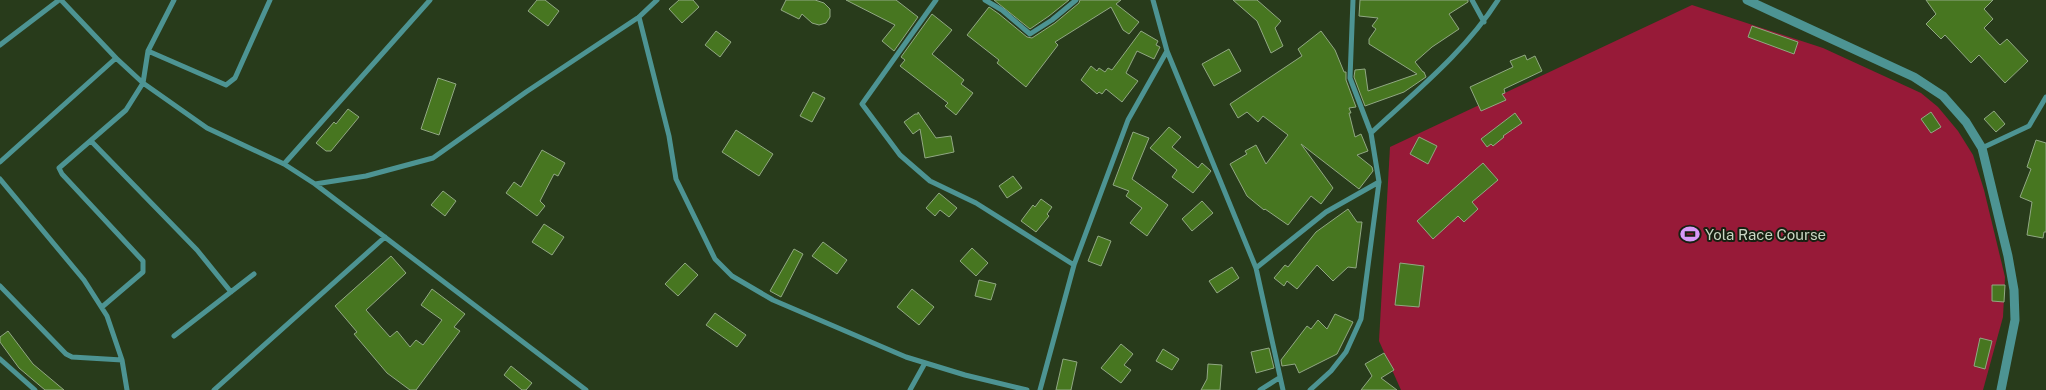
<svg xmlns="http://www.w3.org/2000/svg" width="2046" height="390" viewBox="0 0 2046 390" font-family="'Public Sans',sans-serif">
<rect width="100%" height="100%" fill="#283b1b"/>
<path fill="#971a38" d="M1692,5L1823,48L1921,93L1938,107L1958,131L1973,155L1984,190L2005,277L2003,317L1983,390H1401L1379,341L1390,147Z"/>
<path fill="#477620" stroke="#91a883" d="M537,0H545L559,11L548,26L528,11Z
M679,0H693L699,7L682,23L669,9Z
M786,0H815L824,3L830,9V17L826,23L819,25L812,23L802,14L799,19L781,10Z
M846,0H896L918,17L894,51L882,41L895,25Z
M994,0H1069L1049,16L1030,29Z
M1080,0H1121L1116,4L1139,22L1129,34L1123,30L1111,7L1055,42L1058,45L1026,87L997,63L999,60L967,35L989,7L999,14L1027,37L1032,38L1055,23L1079,3Z
M1233,0H1257L1281,21L1275,28L1283,46L1271,53L1257,21Z
M1360,0H1468V2L1449,14L1459,29L1432,47L1415,62L1423,72H1424L1426,77L1404,92L1365,106L1354,77L1355,70L1365,69L1368,91L1417,74L1369,44V39L1376,29L1372,26L1378,18L1359,16Z
M1926,0H1993L1984,9L1993,19L1984,28L2000,45L2007,39L2028,61L2005,83L1979,55L1971,63L1945,35L1941,39L1926,24L1936,14Z
M932,14L952,30L932,54L964,80L961,84L973,93L956,115L945,106L948,103L900,66L905,60L901,57Z
M1752,26L1798,42L1794,54L1748,37Z
M716,31L731,42L720,57L705,45Z
M1141,31L1158,41L1156,45L1160,47L1154,59L1137,51L1126,73L1138,81L1122,102L1106,89L1102,94L1099,92L1097,94L1081,80L1091,66L1097,71L1099,68L1105,72L1108,68L1112,70Z
M1321,31L1335,50L1344,72H1346V80L1356,107L1349,108L1351,113H1349L1355,137L1361,134L1368,151L1357,155L1372,167L1373,171L1359,189L1301,144L1333,188L1321,204L1311,196L1288,225L1265,209L1264,210L1247,196L1230,164L1247,154L1245,151L1256,145L1266,164L1288,135L1263,116L1258,122L1247,112L1238,118L1230,104L1302,56L1298,49Z
M1229,49L1241,71L1214,86L1202,64Z
M1525,55L1527,60L1535,56L1542,71L1504,89L1505,93L1502,94L1506,100L1481,111L1470,87L1513,67L1510,61Z
M438,78L456,84L439,135L421,129Z
M813,92L825,98L812,122L800,116Z
M348,109L359,117L331,151H326L316,143L334,122L336,124Z
M1994,111L2005,124L1996,132L1984,119Z
M918,112L936,138L951,136L954,152L925,158L920,129L913,134L904,122L915,114H918Z
M1931,112L1941,127L1931,133L1921,119Z
M1515,113L1522,123L1503,136L1504,137L1493,146L1491,144L1487,147L1481,139Z
M1169,127L1181,137L1172,147L1198,168L1202,163L1211,171L1193,193L1172,177L1177,170L1150,148Z
M736,130L773,154L759,176L722,152Z
M1133,132L1149,138L1132,179L1168,205L1147,236L1130,223L1142,208L1126,196L1129,191L1113,185Z
M1419,137L1437,146L1428,164L1410,154Z
M2036,140L2046,143V232H2044L2043,238L2027,235L2032,202L2020,197L2031,169L2027,167Z
M542,150L565,163L558,176L554,174L540,201L545,206L537,216L506,193L514,182L521,187Z
M1483,163L1498,180L1472,202L1478,209L1464,222L1458,216L1433,239L1417,221Z
M1013,176L1022,188L1007,198L999,186Z
M443,191L456,201L445,216L431,205Z
M939,193L957,208L949,217L940,210L935,216L926,208Z
M1041,199L1052,207L1047,214L1049,216L1036,232L1021,221L1033,205L1035,207Z
M1202,201L1213,213L1192,231L1182,219Z
M1348,209L1357,222H1362L1356,268L1348,267L1333,281L1317,265L1297,289L1287,281L1284,286L1274,278L1285,265L1288,267L1316,232Z
M544,224L564,237L552,255L532,242Z
M1098,236L1111,241L1101,266L1088,261Z
M823,242L847,260L837,274L812,256Z
M972,248L988,263L976,276L960,261Z
M794,249L803,254L781,297L770,291Z
M391,256L406,273L366,310L390,337L397,331L410,347L416,340L423,345L442,320L421,305L432,289L465,314L454,327L460,331L416,390H410L387,373L354,334L357,332L335,306Z
M685,263L698,275L678,296L665,284Z
M1400,263L1424,266L1419,307L1395,305Z
M1232,267L1239,278L1217,293L1209,281Z
M979,280L996,284L991,300L975,296Z
M1992,285H2005L2004,302L1992,301Z
M912,289L934,307L919,325L897,307Z
M715,313L746,335L737,347L706,325Z
M1335,314L1353,322L1337,354L1299,373L1295,364L1282,366L1281,360L1307,326L1311,329L1318,320L1327,329Z
M8,331L33,364L64,390H45L19,368L0,342V337Z
M1980,338L1992,341L1985,369L1974,366Z
M1121,344L1133,354L1124,365L1131,370L1121,383L1101,368Z
M1269,348L1274,368L1256,373L1251,352Z
M1163,349L1179,359L1172,370L1156,361Z
M1384,353L1394,370L1381,378L1397,390H1361L1372,376L1365,364Z
M1063,359L1077,362L1071,390H1056Z
M1208,364L1222,365L1220,390H1201L1207,379Z
M511,366L532,383L526,390H522L504,375Z"/>
<g fill="none" stroke-linecap="round" stroke-linejoin="round">
<path stroke="#4d9493" stroke-width="5" d="M61,0L116,58L143,83L207,128L284,164L315,184L366,176L433,158L526,92L639,17L657,0
M936,0L862,104L900,155L930,181L976,203L1074,265
M985,0L1002,10L1030,34L1052,20L1076,0
M1153,0L1167,51L1256,268L1283,390
M1472,0L1484,22
M639,17L669,136L676,179L715,259L732,276L773,300L906,357L965,375L1027,390
M0,45L59,0
M148,51L226,85L235,78L270,0
M1371,133C1416,91 1465,52 1498,0
M91,141L197,250L231,292
M1982,148L2029,126L2046,97
M0,162L116,58
M284,164L430,0
M0,179L84,280L107,316L122,360L127,390
M315,184L586,390
M1256,268L1326,212L1379,182
M0,286L66,354L72,357L122,360
M102,307L143,272V261L62,174L59,168L126,110L143,83L148,51L174,0
M174,336L254,274
M0,359L35,390
M214,390L385,237
M910,390L925,363
M1040,390L1074,265L1128,120L1167,51
M1260,390L1279,378
M1310,390L1331,371L1346,352L1361,319L1379,182L1371,133L1350,78L1353,0"/>
<path stroke="#4d9493" stroke-width="9" d="M1747,0L1914,77L1943,96L1966,122L1982,148L2008,256L2014,290L2015,320L2001,390"/>
</g>
<defs>
<g id="stadium-bare" transform="scale(1.5)"><path d="M0-5a6.5 5 0 1 0 0 10a6.5 5 0 1 0 0-10ZM-3.5-1.8h7v3.6h-7Z" fill="#d89af8" stroke="#172011" stroke-width="2.5" paint-order="stroke"/></g>
</defs>
<g fill-rule="evenodd">
<use href="#stadium-bare" x="1690" y="234"/>
</g>
<g text-anchor="middle" dominant-baseline="central" stroke-width="4" stroke-linejoin="round" paint-order="stroke">
<g font-size="15" fill="#cad6c3" stroke="#172011" text-anchor="start">
<text x="1705" y="234">Yola Race Course</text>
</g>
</g>
</svg>
